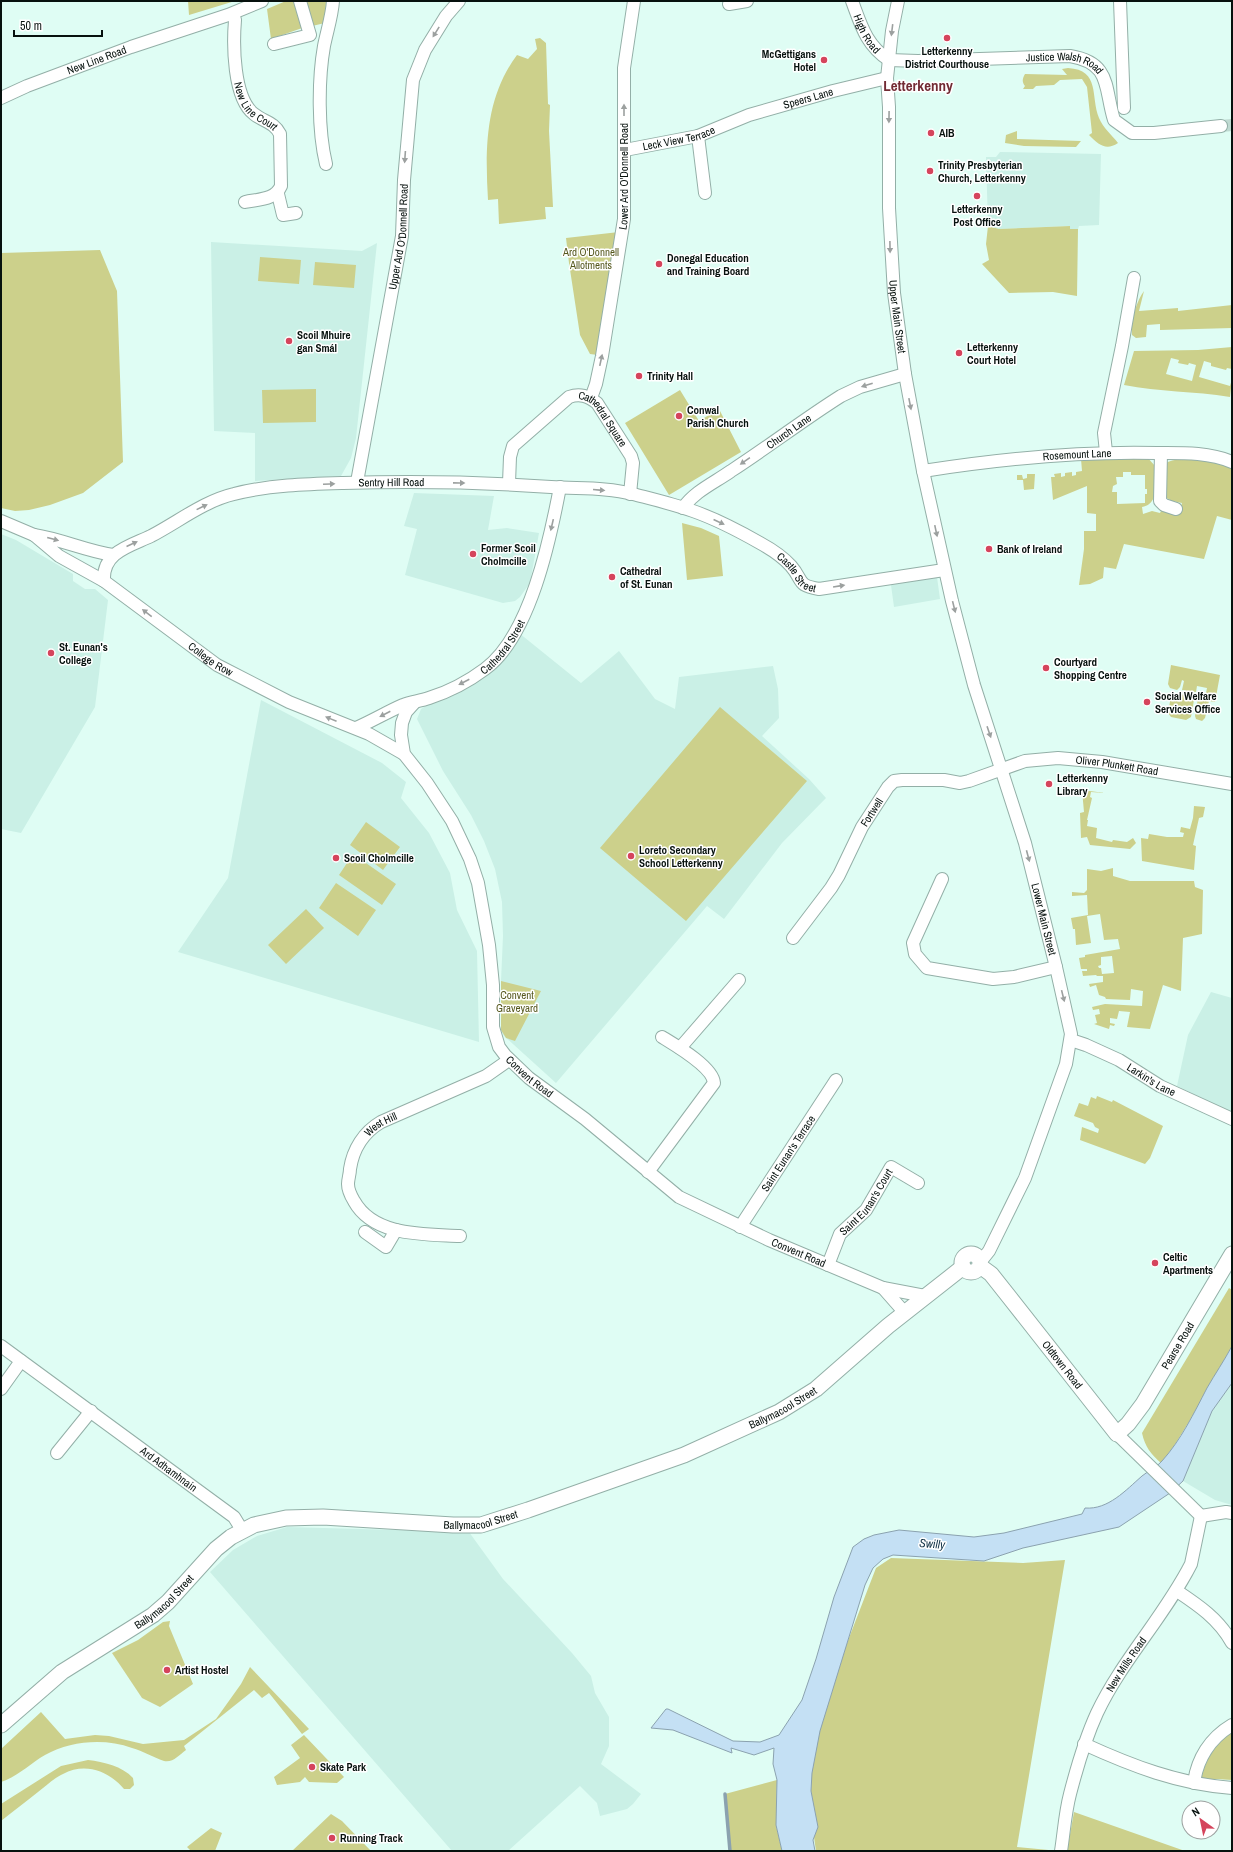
<svg xmlns="http://www.w3.org/2000/svg" width="1233" height="1852" viewBox="0 0 1233 1852" font-family="'Archivo Narrow',sans-serif">
<rect width="100%" height="100%" fill="#dffdf4"/>
<path fill="#caf0e6" d="M1000,152L1101,154L1099,225L1079,226L1078,229H1070L1069,226L999,229L988,226L986,157H996Z
M211,242L362,251L377,243L356,438L351,458L341,476L255,481V433L214,431Z
M414,493L494,496L488,530L507,528L539,533L530,583L520,597L515,601L503,603L405,575L417,529L404,526Z
M1,534L16,540L73,574V581L85,589H95L108,600L95,707L21,833L1,829Z
M937,577L940,599L894,607L891,585Z
M519,633L581,683L619,651L655,699L675,709L679,677L773,666L778,689L779,718L762,736L809,779L826,798L782,843L724,919L707,906L556,1083L504,1036L501,1030V981L503,936L502,902L495,869L484,841L471,815L443,771L417,719L421,709L432,702L473,683L501,662Z
M261,700L382,763L406,782L401,798L429,833L450,873L457,910L477,951L479,1042L178,952L228,878Z
M1211,992L1232,998V1114L1208,1104V1101L1177,1086L1188,1035Z
M1232,1383V1505L1215,1500L1183,1481L1212,1411Z
M287,1527L469,1532L503,1579L572,1653L591,1676L595,1693L609,1717V1746L601,1764L641,1794L633,1804L627,1809L600,1816L597,1803L580,1786L508,1851H452L210,1572L233,1550L257,1536Z"/>
<path fill="#ccd08b" fill-rule="evenodd" d="M188,1H235L189,15Z
M286,1H297L305,27L271,39L267,9Z
M306,1H326L325,23L312,26Z
M540,38L546,43L548,104L550,105L549,131L553,207H545L546,219L499,224L498,199L488,200C485,149 485,98 517,55L528,59L537,49L535,39Z
M1068,68C1101,70 1090,97 1099,118C1103,128 1112,135 1118,143C1106,151 1099,145 1089,135L1092,133L1087,87L1082,79L1060,80L1054,85L1036,86L1033,89H1023L1025,86C1022,82 1022,79 1025,74L1067,75L1062,69Z
M1017,131V139L1081,141L1076,147L1024,146L1005,143L1006,135Z
M988,226L999,229L1070,226V229H1078L1077,296L1053,292L1009,293L982,264L989,260L986,244Z
M619,232L598,355L590,354L580,335L569,263L566,238Z
M100,250L117,291L123,462L83,493L50,505L29,510L15,511L1,508V253Z
M260,257L301,260L299,284L258,281Z
M315,262L356,265L354,288L313,285Z
M1144,291L1139,311L1178,308V311L1232,305V328L1160,330V324L1147,325L1146,337L1136,338L1132,335C1131,320 1136,302 1144,291Z
M1232,347V369L1227,368L1226,370L1211,366V363L1204,361L1199,377L1230,386L1232,379L1230,397C1194,391 1159,392 1124,385L1134,351L1198,350ZM1171,358L1179,360L1178,363L1188,365L1189,363L1196,365L1192,381L1166,374Z
M316,389V422L263,423L262,390Z
M680,390L699,421L719,409L741,452L669,495L625,423Z
M1146,456L1156,467C1155,481 1160,504 1142,507L1143,514L1152,511L1160,513L1161,511L1179,514L1182,503L1172,501L1165,497L1166,463C1180,455 1216,462 1232,465V520L1217,516L1204,559L1124,544L1116,569L1104,567L1103,578L1090,584L1079,585L1084,549V531H1096V514L1087,513V486L1053,500L1051,477H1055L1054,474L1061,473V477L1065,476V473L1072,472V476L1076,475V472L1082,471L1081,459ZM1123,472H1131V475H1145V489H1147V494H1145V503L1117,504V492H1112L1113,486L1117,484L1116,477H1123Z
M1027,474H1035L1034,489L1024,490L1023,480H1017V475H1022L1023,479L1027,478Z
M682,523L701,528L719,536L723,576L687,580Z
M1171,665L1220,675L1215,702L1209,701L1205,718L1202,721L1196,719L1195,716L1198,698H1205L1207,688L1197,686L1196,692L1182,690L1184,681L1182,680L1180,687L1177,690L1170,688L1168,684Z
M1175,693L1190,696L1194,700L1191,717L1186,720L1171,717L1168,713L1171,696Z
M720,707L807,781L686,921L600,848Z
M1082,790L1105,793L1091,792L1090,797L1092,798L1087,820H1088L1087,826L1097,828L1096,838L1112,842L1113,840L1127,842L1133,838L1136,843L1130,849L1090,845L1087,837L1081,838L1080,813L1084,812Z
M1194,806L1205,807L1203,817L1199,818L1193,845L1196,846L1194,870L1142,861L1141,838L1148,839L1149,834L1167,837H1183L1184,833L1180,832L1181,827L1190,829L1193,818Z
M366,822L400,847L383,870L350,845Z
M353,854L396,884L382,905L339,875Z
M1113,868V876L1130,881H1194L1195,887L1203,890L1202,934L1183,938L1181,991L1163,985L1150,1029L1127,1027L1130,1012L1119,1011L1117,1019L1110,1018V1023L1115,1024L1114,1026L1110,1025L1109,1029L1094,1024L1097,1023L1095,1015L1100,1014L1099,1009L1093,1010L1092,1007L1105,1004L1142,1006L1143,991L1131,989L1130,1000L1106,999L1105,997L1099,995L1096,985L1090,987L1089,984L1103,982V976H1097L1096,975L1083,976L1082,971H1087V969H1081L1079,958L1085,957V955L1120,949L1118,939L1104,940L1100,914L1087,916L1091,943L1076,945L1075,929H1073L1071,918L1088,915L1087,895L1072,896V892L1084,893L1087,890V869L1101,871ZM1112,956L1114,973L1102,974L1101,968H1099L1098,966L1101,965V957Z
M336,883L376,910L358,936L319,908Z
M306,909L324,928L286,964L268,945Z
M501,981L541,991L515,1041L506,1038L501,1030Z
M1097,1096L1112,1102L1113,1100L1163,1126L1150,1158L1145,1164L1080,1140L1082,1127L1098,1133L1099,1129L1095,1127L1093,1123L1074,1116L1079,1103L1088,1106L1091,1097L1096,1099Z
M1229,1288L1232,1290V1346L1195,1412L1174,1446L1161,1463C1151,1454 1145,1447 1142,1433Z
M891,1558L1023,1563L1065,1560L1017,1847L1059,1851H816L810,1809L809,1763L820,1713L876,1568Z
M170,1621L169,1626L193,1684L160,1707L142,1698L112,1653L138,1640L163,1622Z
M250,1667L309,1729L302,1734L269,1693L262,1698L254,1690L184,1746L186,1750C179,1755 173,1763 164,1761C153,1757 143,1751 132,1748C104,1738 71,1741 45,1755C31,1763 17,1777 1,1782V1749L41,1712L65,1739L95,1735L109,1736L143,1744L184,1740L216,1719L241,1684Z
M1232,1732V1780L1216,1779L1210,1783L1201,1780C1205,1760 1215,1744 1232,1732Z
M304,1735L344,1777L337,1783L309,1782L305,1777L300,1782L277,1785L274,1777L300,1758L291,1745Z
M88,1760C104,1762 122,1766 133,1778L134,1785L130,1789H124C109,1771 85,1762 63,1774C54,1778 46,1786 38,1792C26,1802 13,1811 1,1821V1804L61,1766Z
M777,1780L776,1825L782,1851H730L725,1794Z
M1074,1812L1185,1851H1067Z
M331,1814L342,1821L371,1851H292Z
M211,1828L222,1833L215,1851H191L187,1847Z"/>
<path fill="#c4e0f4" stroke="#8ba2af" d="M1232,1346V1383L1212,1411L1183,1481L1170,1493L1119,1527L1023,1548L984,1561L893,1555L883,1559L873,1568L865,1585L820,1731L812,1773L811,1791L818,1827L813,1840L815,1851H782L776,1825L777,1780L773,1764L774,1748L754,1755L731,1748L732,1753L673,1730L651,1728L666,1709H668L733,1741L760,1742L779,1735L802,1700L816,1659L834,1597L853,1547L864,1539L874,1535L899,1530L974,1537L1004,1533L1082,1514L1085,1508C1108,1510 1126,1490 1142,1476C1148,1471 1157,1467 1162,1461C1181,1440 1194,1413 1207,1388C1215,1374 1224,1361 1232,1346Z"/>
<g fill="none" stroke-linecap="round" stroke-linejoin="round">
<path stroke="#8ba2af" stroke-width="3.5" d="M725,1794L730,1851"/>
<path stroke="#bfdad2" stroke-width="12" stroke-dasharray="12 6" stroke-linecap="butt" d="M1221,126L1232,125"/>
<g stroke="#93afa7" stroke-width="14">
<g id="minor">
<path id="s1" d="M852,1C861,25 866,45 889,60"/>
<path id="s2" d="M898,1L892,31L887,78L889,107V208L894,293L905,374L923,471L952,601L974,685L1025,843L1056,967L1071,1034L1066,1064L1025,1178L989,1251L981,1261"/>
<path d="M1120,1L1124,108"/>
<path d="M729,4L747,1"/>
<path id="s3" d="M233,14L235,20C233,44 233,98 254,114C264,122 274,122 280,134L281,186C275,200 259,199 245,202"/>
<path d="M274,44L310,35L300,1"/>
<path id="s4" d="M889,60L918,61L1070,56C1112,63 1104,88 1114,120L1132,133H1154L1221,126"/>
<path id="s5" d="M1,98L27,86L131,47L228,15L262,1"/>
<path d="M698,136L705,193"/>
<path id="s6" d="M625,150L698,136L749,115L833,91L887,78"/>
<path d="M326,164C318,131 318,80 324,46C327,31 332,16 333,1"/>
<path d="M278,194L283,215L296,213"/>
<path id="s7" d="M591,398L596,384L602,356L624,219V68L634,1"/>
<path d="M1106,452L1104,433L1122,346L1134,278"/>
<path d="M1161,453L1160,501L1164,505L1176,509"/>
<path id="s8" d="M923,471C1000,459 1078,451 1157,453C1181,453 1209,452 1232,462"/>
<path id="s9" d="M357,482L402,236L404,180L413,80L425,50L446,16L459,1"/>
<path id="s10" d="M509,483L510,457L513,446L569,397C580,393 588,396 597,403L631,456L633,463L630,494"/>
<path id="s11" d="M683,508C695,491 714,483 731,471C768,447 803,420 841,396L860,387L905,374"/>
<path d="M1,521L34,535"/>
<path id="s12" d="M113,555C86,551 61,539 34,535L59,556L104,581L217,665L289,702L369,734L404,754"/>
<path id="s13" d="M104,581C102,552 130,546 151,536C178,522 204,501 234,494C269,485 308,484 343,483C412,481 482,482 551,487C578,489 606,487 633,494C652,499 673,504 693,511C716,519 739,531 760,543C771,549 783,557 791,566C804,581 796,585 819,589L944,570"/>
<path id="s14" d="M415,702L406,712L402,723L401,735L404,754L427,783L452,821L470,859L478,883L489,945L493,985V1027L499,1047L505,1055L529,1078L585,1119L679,1197L769,1240L883,1288L925,1296"/>
<path id="s15" d="M356,728C372,721 387,712 403,705C411,702 420,701 429,698C448,692 469,681 485,669C530,636 550,540 560,487"/>
<path d="M942,879L913,943L915,954L927,968L993,979L1014,977L1056,967"/>
<path id="s16" d="M793,938L831,888L839,875L862,827L888,787L894,781L902,780H944L960,783L969,781L1025,761L1058,758L1102,762L1232,784"/>
<path id="s17" d="M1071,1040L1086,1045L1119,1060L1160,1086L1232,1119"/>
<path d="M680,1048L739,980"/>
<path d="M648,1172L714,1083C713,1067 675,1045 662,1037"/>
<path id="s18" d="M740,1227L836,1080"/>
<path d="M365,1232L386,1247L396,1230"/>
<path id="s19" d="M460,1236C425,1234 374,1237 354,1201C351,1196 348,1190 348,1184C348,1179 350,1174 350,1169C353,1149 364,1132 381,1122L486,1076L509,1060"/>
<path id="s20" d="M828,1265L840,1234L866,1210L891,1167L918,1183"/>
<path d="M883,1288L905,1313"/>
<path id="s21" d="M1,1346L234,1517L242,1530"/>
<path d="M1,1389L21,1361"/>
<path d="M1117,1434L1201,1516"/>
<path d="M57,1453L91,1411"/>
<path d="M1201,1516L1226,1512L1232,1513"/>
<path d="M1177,1591C1198,1605 1219,1619 1232,1643"/>
<path d="M1084,1744C1132,1766 1179,1784 1232,1788"/>
<path d="M1194,1783C1197,1759 1210,1738 1232,1725"/>
<path id="s22" d="M1061,1851C1064,1832 1065,1813 1070,1794C1077,1767 1085,1739 1097,1713C1122,1660 1164,1617 1191,1564L1201,1516"/>
</g>
</g>
<g stroke="#93afa7" stroke-width="17">
<g id="major">
<circle cx="971" cy="1263" r="9"/>
<path id="s23" d="M980,1266L991,1274L1010,1298L1117,1434L1128,1424L1143,1404L1232,1254"/>
<path id="s24" d="M1,1725L62,1672L153,1615L168,1602L216,1549L231,1537L254,1525L286,1518L323,1517L453,1525H481L528,1510L684,1455L779,1412L816,1389L888,1326L963,1267"/>
</g>
</g>
<use href="#minor" stroke="#fff" stroke-width="12"/>
<use href="#major" stroke="#fff" stroke-width="15"/>
</g>
<defs><path id="oneway-solid" d="M-6-.8H1V-3.2L6.5 0L1 3.2V.8H-6Z"/></defs>
<g fill="#9ca09f">
<use href="#oneway-solid" transform="translate(892 30) rotate(97)"/>
<use href="#oneway-solid" transform="translate(436 32) rotate(122)"/>
<use href="#oneway-solid" transform="translate(624 110) rotate(-90)"/>
<use href="#oneway-solid" transform="translate(889 117) rotate(91)"/>
<use href="#oneway-solid" transform="translate(405 157) rotate(94)"/>
<use href="#oneway-solid" transform="translate(890 247) rotate(89)"/>
<use href="#oneway-solid" transform="translate(601 360) rotate(-78)"/>
<use href="#oneway-solid" transform="translate(867 385) rotate(162)"/>
<use href="#oneway-solid" transform="translate(910 404) rotate(79)"/>
<use href="#oneway-solid" transform="translate(745 461) rotate(145)"/>
<use href="#oneway-solid" transform="translate(459 483) rotate(1)"/>
<use href="#oneway-solid" transform="translate(329 484) rotate(-3)"/>
<use href="#oneway-solid" transform="translate(599 490) rotate(5)"/>
<use href="#oneway-solid" transform="translate(202 507) rotate(-26)"/>
<use href="#oneway-solid" transform="translate(719 522) rotate(25)"/>
<use href="#oneway-solid" transform="translate(552 525) rotate(103)"/>
<use href="#oneway-solid" transform="translate(936 531) rotate(78)"/>
<use href="#oneway-solid" transform="translate(53 539) rotate(15)"/>
<use href="#oneway-solid" transform="translate(132 544) rotate(-24)"/>
<use href="#oneway-solid" transform="translate(839 586) rotate(-9)"/>
<use href="#oneway-solid" transform="translate(954 607) rotate(76)"/>
<use href="#oneway-solid" transform="translate(147 613) rotate(-142)"/>
<use href="#oneway-solid" transform="translate(464 682) rotate(153)"/>
<use href="#oneway-solid" transform="translate(385 714) rotate(153)"/>
<use href="#oneway-solid" transform="translate(331 719) rotate(-158)"/>
<use href="#oneway-solid" transform="translate(989 732) rotate(71)"/>
<use href="#oneway-solid" transform="translate(1028 856) rotate(75)"/>
<use href="#oneway-solid" transform="translate(1063 996) rotate(76)"/>
</g>
<g fill="#d5445c" stroke="#fff" stroke-width="1.5">
<circle cx="947" cy="38" r="4"/>
<circle cx="824" cy="60" r="4"/>
<circle cx="931" cy="133" r="4"/>
<circle cx="930" cy="171" r="4"/>
<circle cx="977" cy="196" r="4"/>
<circle cx="659" cy="264" r="4"/>
<circle cx="289" cy="341" r="4"/>
<circle cx="959" cy="353" r="4"/>
<circle cx="639" cy="376" r="4"/>
<circle cx="679" cy="416" r="4"/>
<circle cx="989" cy="549" r="4"/>
<circle cx="473" cy="554" r="4"/>
<circle cx="612" cy="577" r="4"/>
<circle cx="51" cy="653" r="4"/>
<circle cx="1046" cy="668" r="4"/>
<circle cx="1147" cy="702" r="4"/>
<circle cx="1049" cy="784" r="4"/>
<circle cx="631" cy="856" r="4"/>
<circle cx="336" cy="858" r="4"/>
<circle cx="1155" cy="1263" r="4"/>
<circle cx="167" cy="1670" r="4"/>
<circle cx="312" cy="1767" r="4"/>
<circle cx="332" cy="1838" r="4"/>
</g>
<g text-anchor="middle" dominant-baseline="central" stroke-width="3" stroke-linejoin="round" paint-order="stroke">
<g font-size="11" fill="#07110e" stroke="#fff">
<text stroke="none"><textPath href="#s1" startOffset="36">High Road</textPath></text>
<text stroke="none"><textPath href="#s5" startOffset="103">New Line Road</textPath></text>
<text stroke="none"><textPath href="#s4" startOffset="177">Justice Walsh Road</textPath></text>
<text stroke="none"><textPath href="#s6" startOffset="191">Speers Lane</textPath></text>
<text stroke="none"><textPath href="#s3" startOffset="100">New Line Court</textPath></text>
<text stroke="none"><textPath href="#s6" startOffset="55">Leck View Terrace</textPath></text>
<text stroke="none"><textPath href="#s7" startOffset="225">Lower Ard O'Donnell Road</textPath></text>
<text stroke="none"><textPath href="#s9" startOffset="249">Upper Ard O'Donnell Road</textPath></text>
<text stroke="none"><textPath href="#s2" startOffset="317">Upper Main Street</textPath></text>
<text stroke="none"><textPath href="#s10" startOffset="157">Cathedral Square</textPath></text>
<text stroke="none"><textPath href="#s11" startOffset="131">Church Lane</textPath></text>
<text stroke="none"><textPath href="#s8" startOffset="155">Rosemount Lane</textPath></text>
<text stroke="none"><textPath href="#s13" startOffset="322">Sentry Hill Road</textPath></text>
<text stroke="none"><textPath href="#s13" startOffset="749">Castle Street</textPath></text>
<text stroke="none"><textPath href="#s15" startOffset="171">Cathedral Street</textPath></text>
<text stroke="none"><textPath href="#s12" startOffset="298">College Row</textPath></text>
<text stroke="none"><textPath href="#s16" startOffset="415">Oliver Plunkett Road</textPath></text>
<text stroke="none"><textPath href="#s16" startOffset="149">Fortwell</textPath></text>
<text stroke="none"><textPath href="#s2" startOffset="938">Lower Main Street</textPath></text>
<text stroke="none"><textPath href="#s14" startOffset="415">Convent Road</textPath></text>
<text stroke="none"><textPath href="#s17" startOffset="90">Larkin's Lane</textPath></text>
<text stroke="none"><textPath href="#s19" startOffset="207">West Hill</textPath></text>
<text stroke="none"><textPath href="#s18" startOffset="88">Saint Eunan's Terrace</textPath></text>
<text stroke="none"><textPath href="#s20" startOffset="75">Saint Eunan's Court</textPath></text>
<text stroke="none"><textPath href="#s14" startOffset="739">Convent Road</textPath></text>
<text stroke="none"><textPath href="#s23" startOffset="325">Pearse Road</textPath></text>
<text stroke="none"><textPath href="#s23" startOffset="129">Oldtown Road</textPath></text>
<text stroke="none"><textPath href="#s24" startOffset="877">Ballymacool Street</textPath></text>
<text stroke="none"><textPath href="#s21" startOffset="208">Ard Adhamhnain</textPath></text>
<text stroke="none"><textPath href="#s24" startOffset="553">Ballymacool Street</textPath></text>
<text stroke="none"><textPath href="#s24" startOffset="205">Ballymacool Street</textPath></text>
<text stroke="none"><textPath href="#s22" startOffset="200">New Mills Road</textPath></text>
</g>
<g font-size="11" font-weight="bold" fill="#07110e" stroke="#fff" text-anchor="start">
<text x="947" y="51" text-anchor="middle">Letterkenny<tspan x="947" dy="13">District Courthouse</tspan></text>
<text x="816" y="54" text-anchor="end">McGettigans<tspan x="816" dy="13">Hotel</tspan></text>
<text x="939" y="133">AIB</text>
<text x="938" y="165">Trinity Presbyterian<tspan x="938" dy="13">Church, Letterkenny</tspan></text>
<text x="977" y="209" text-anchor="middle">Letterkenny<tspan x="977" dy="13">Post Office</tspan></text>
<text x="667" y="258">Donegal Education<tspan x="667" dy="13">and Training Board</tspan></text>
<text x="297" y="335">Scoil Mhuire<tspan x="297" dy="13">gan Smál</tspan></text>
<text x="967" y="347">Letterkenny<tspan x="967" dy="13">Court Hotel</tspan></text>
<text x="647" y="376">Trinity Hall</text>
<text x="687" y="410">Conwal<tspan x="687" dy="13">Parish Church</tspan></text>
<text x="481" y="548">Former Scoil<tspan x="481" dy="13">Cholmcille</tspan></text>
<text x="997" y="549">Bank of Ireland</text>
<text x="620" y="571">Cathedral<tspan x="620" dy="13">of St. Eunan</tspan></text>
<text x="59" y="647">St. Eunan's<tspan x="59" dy="13">College</tspan></text>
<text x="1054" y="662">Courtyard<tspan x="1054" dy="13">Shopping Centre</tspan></text>
<text x="1155" y="696">Social Welfare<tspan x="1155" dy="13">Services Office</tspan></text>
<text x="1057" y="778">Letterkenny<tspan x="1057" dy="13">Library</tspan></text>
<text x="639" y="850">Loreto Secondary<tspan x="639" dy="13">School Letterkenny</tspan></text>
<text x="344" y="858">Scoil Cholmcille</text>
<text x="1163" y="1257">Celtic<tspan x="1163" dy="13">Apartments</tspan></text>
<text x="175" y="1670">Artist Hostel</text>
<text x="320" y="1767">Skate Park</text>
<text x="340" y="1838">Running Track</text>
</g>
<g font-size="11" fill="#56581e" stroke="#fff">
<text x="591" y="252">Ard O'Donnell<tspan x="591" dy="13">Allotments</tspan></text>
<text x="517" y="995">Convent<tspan x="517" dy="13">Graveyard</tspan></text>
</g>
<g font-size="12" font-style="italic" fill="#0d2e42" stroke="#fff">
<text transform="translate(932 1544) rotate(4)">Swilly</text>
</g>
<g font-size="15" font-weight="bold" fill="#722b34" stroke="#fff">
<text x="918" y="85">Letterkenny</text>
</g>
</g>
<rect width="1233" height="1852" fill="none" stroke="#07110e" stroke-width="4"/>
<g transform="translate(1201 1820) rotate(327)"><circle r="19" fill="#ffffff" stroke="#9ca09f"/>
<path d="M0-3L7 15L0 10L-7 15Z" fill="#d5445c"/>
<text y="-6" font-size="11" font-weight="bold" text-anchor="middle" fill="#07110e">N</text>
</g>
<path d="M14 30v6h88v-6" fill="none" stroke="#07110e" stroke-width="2"/>
<text x="20" y="30" font-size="12" fill="#07110e" stroke="#ffffff" stroke-width="3" paint-order="stroke">50 m</text>
</svg>
